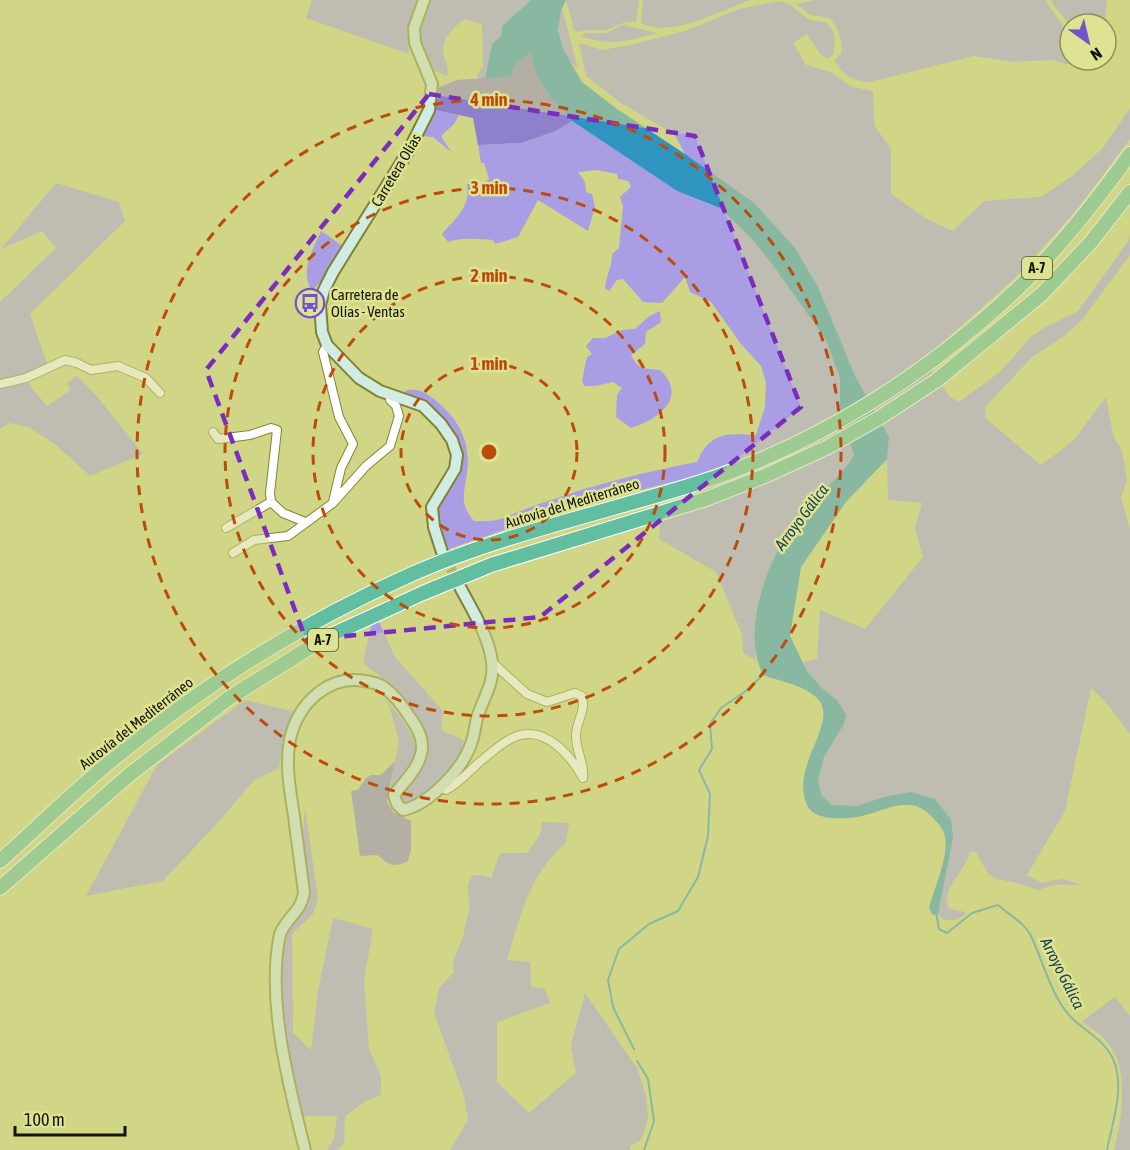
<svg xmlns="http://www.w3.org/2000/svg" width="1130" height="1150" viewBox="0 0 1130 1150" font-family="'Asap Condensed',sans-serif">
<rect width="100%" height="100%" fill="#d1d686"/>
<path fill="#a99de4" d="M312,0H417L407,29L409,54L306,18Z
M429,0H531L502,26L501,36L492,44L485,79H478L477,74L483,67L482,24L465,19C454,27 442,37 443,52C444,61 450,66 447,76L433,70C416,39 415,34 429,0Z
M566,0H639L636,22C620,20 616,29 603,30C594,31 588,28 579,32L574,30Z
M643,0H751C720,10 672,39 641,23Z
M815,0H1045L1070,36V60H1083L1077,63L1066,64L1052,60L1013,62L974,56L870,82C853,81 844,76 835,61L842,51C841,37 839,29 830,18L810,15L796,4Z
M1051,0H1107L1105,23L1070,25L1054,6Z
M780,1L790,5L811,21C834,19 837,35 833,54L828,59L821,55L807,34L793,43L806,65L831,72L852,87L873,91L874,125L891,149V194L927,219L953,231L984,201L1041,197L1071,177L1103,148L1130,108V139L1075,212L1015,278L923,360L950,397L959,402L1000,372L1031,337L1044,328L1078,311L1127,243L1130,235V255L1081,321L1064,336L1032,357L986,406L985,418L1041,465L1074,440L1106,397L1113,435L1122,451L1127,480L1121,498L1130,529V734L1105,701L1091,688L1065,811L1027,875L1042,883L1062,879L1082,885H1054L1038,890L1017,883L996,879L987,872L976,852H970C965,873 942,886 948,908L965,912V915L955,920H944L938,914L953,838L935,799L882,798L857,807L832,805L822,796L818,781L824,757L844,724L837,700L823,689L807,671L803,662L817,659L820,610L865,629L923,557L915,528L922,503L888,500L887,459L889,437L856,378L845,352L715,176L685,154L675,135L621,103L586,76L579,43L602,50L630,45L688,30L739,9Z
M562,8L578,69C559,55 555,29 562,8Z
M623,25L657,33C626,41 613,47 581,36L585,33H606Z
M435,110L459,115L454,124L441,136L451,152L433,137L423,136Z
M572,121L677,191L720,208L751,238L789,286L825,338L840,378V410L854,455C843,476 823,489 808,507C781,536 760,580 755,620C754,634 755,647 756,661L743,653L742,635L716,572L659,539L660,522L708,506L698,476C609,496 522,522 436,554L434,549L445,543C442,535 437,526 436,517C435,490 477,462 454,436C442,422 418,407 404,395L405,391C416,387 427,393 435,400C459,419 471,442 467,473C464,495 459,503 474,521C499,522 501,519 523,510C543,502 564,496 584,489C621,478 659,469 697,462C710,432 726,433 756,435L765,407L766,382L761,366L741,344L711,302L690,292L685,277L662,303L643,302L623,279L617,280L609,291L605,288C606,276 612,267 612,254L619,248L623,206L620,197L631,187L628,181L618,179L617,174L597,170L578,172L585,182L586,192L592,194L595,207L588,231L538,200L518,237L495,244L493,240C479,239 461,237 448,242L442,234C456,218 471,207 467,184H481L489,179L484,163H481L478,145L521,143L556,131Z
M56,183L119,202L125,221L30,314L48,366L22,377L0,381V302L56,248L42,231L1,249Z
M321,231L344,247L324,278L312,291C299,270 313,251 321,231Z
M660,311L661,322L646,332L645,344L631,355C639,371 645,368 660,370C689,397 658,420 631,428L616,417L617,395L622,388L613,382L595,386H584L582,380L587,357L592,354L586,346L593,338H605L622,330L635,329L648,317Z
M77,376L100,400L143,454L90,476L56,445L29,427L9,423L0,429V388L26,381L47,406L71,390L67,383Z
M379,622L395,657L443,711L441,730L464,740L460,756L441,778L418,800L404,805L399,799L400,792L419,767L415,717L393,686L363,663L371,626Z
M384,696C414,737 433,748 390,790L399,741L389,705Z
M245,700L296,712L284,733L279,768L253,781L222,818L163,881L86,896L157,765Z
M305,808L318,899L313,914L292,934L293,1033L311,1050L318,991L333,918L373,929L364,981L369,1049L381,1076V1095L366,1101L345,1116L344,1143L337,1150H327L334,1140L337,1116H302L289,1054L281,1005V958L284,935L309,903L302,840Z
M542,822L569,823L566,843C529,874 521,915 507,960L530,962L531,987L545,989L550,1003L497,1022V1082L529,1113L576,1073L571,1045L585,993L637,1068L646,1095L648,1119L641,1140L630,1146L631,1150H450L468,1120L464,1096L434,1013L439,988L454,972L453,961L463,937L469,910L468,884L473,875H482L491,878L500,853H527L540,835Z
M1115,997L1130,1016V1150H1114C1122,1120 1130,1067 1107,1042C1101,1034 1090,1028 1082,1021Z"/>
<path fill="#8e80cb" d="M529,52C543,84 548,95 572,121L556,131L521,143L478,145L473,118L435,110L438,98L437,88L457,80L511,76L514,66Z
M395,761L387,802L393,812L411,821V850L408,861C394,868 389,866 378,855L360,856L351,791L358,790L366,778L371,775H381Z"/>
<path fill="#2f94c0" d="M531,0H566L561,11L558,30L563,49L582,82L617,109L685,154L754,203L795,248L818,287L856,378L889,437L887,459L846,502L801,567L790,636L807,671L823,689L837,700L846,715L844,724L824,757L818,781L822,796L832,805L857,806L884,797L911,792L935,799L951,820L953,838L938,914L933,915L929,908C934,889 949,856 945,837C944,829 938,823 933,818C910,791 883,813 857,817C843,819 814,821 807,805C789,765 841,722 817,698C802,684 781,682 763,675C738,624 773,545 808,506C824,489 843,475 854,455L840,410V378L825,338L772,264L751,238L720,208L677,191L572,121L551,98L538,77L530,53L514,66L511,76L485,79L492,44L501,36L502,26Z"/>
<g fill="none" stroke-linecap="round" stroke-linejoin="round">
<path stroke="#2f94c0" stroke-width="2" d="M936,912L939,929L947,933L972,913L998,905C1009,915 1025,923 1031,936C1044,963 1052,1001 1075,1021C1091,1035 1107,1042 1115,1064C1124,1091 1112,1124 1107,1150
M634,1049L613,1007L608,980L619,949L649,924L678,911L698,877L708,836L710,794L699,770L712,749L710,724L721,708L750,688L764,673
M637,1061L648,1079L654,1121L644,1150"/>
<path stroke="#b4b972" stroke-width="10" stroke-dasharray="10 5" stroke-linecap="butt" d="M444,555L460,586"/>
<g stroke="#808334" stroke-width="10">
<path id="street" d="M327,345L323,352L339,417L353,444L341,468L333,502
M0,384L26,378L65,360L77,363L91,370L118,366L146,378L160,393
M213,432L218,439L250,435L271,428L277,430L270,493L271,502
M226,528L271,502L283,513L305,522
M233,553L254,540L288,536L333,503L366,466L390,446L399,416L396,406L390,400L391,395
M493,663L527,694L547,702L575,693L582,696C586,711 577,720 576,734C575,750 585,763 583,778
M441,786L446,790C460,783 470,770 482,760C492,752 505,740 517,736C546,726 571,756 583,778"/>
</g>
<g stroke="#808334" stroke-width="14">
<path id="secondary" d="M424,0L414,28L415,43L432,84L429,110L409,150L333,272L324,290L320,305L322,332L327,345L359,378L380,391L423,406L441,424L452,440L457,455L455,469L432,507L434,527L442,552
M305,1150C289,1086 266,1000 280,934C287,917 301,912 304,893C301,867 297,841 294,816C290,790 285,765 290,739C298,704 328,674 365,681C371,682 377,683 382,686C394,694 401,704 409,716C417,727 425,740 421,754C418,769 403,783 394,795L397,804L403,810C430,804 464,768 472,741C475,733 475,723 478,715C484,697 495,681 492,662C489,636 472,610 460,587"/>
</g>
<g stroke="#fff" stroke-width="16">
<path id="highway" d="M0,861C39,826 76,789 117,756C206,683 306,621 412,574C504,534 603,513 698,483C817,445 926,375 1016,290C1058,250 1096,201 1130,154
M0,888L129,775L229,698L325,638L423,593L491,565L706,499L767,475L826,448L879,418L937,380L1042,294L1091,242L1130,192"/>
</g>
<use href="#street" stroke="#fff" stroke-width="8"/>
<use href="#secondary" stroke="#d0ece3" stroke-width="10"/>
<use href="#highway" stroke="#61bea1" stroke-width="14"/>
</g>
<path d="M0 0H1130V1150H0ZM429,94L695,136L801,407L540,617L306,640L206,370Z" fill="#d1d686" fill-opacity=".55" fill-rule="evenodd"/>
<path fill="none" stroke="#7b2cbf" stroke-width="4.5" stroke-dasharray="12 8" stroke-linejoin="round" d="M429,94L695,136L801,407L540,617L306,640L206,370Z"/>
<g fill="none" stroke="#bd4b0a" stroke-width="3" stroke-dasharray="10 8">
<circle cx="489" cy="452" r="88"/>
<circle cx="489" cy="452" r="176"/>
<circle cx="489" cy="452" r="264"/>
<circle cx="489" cy="452" r="352"/>
</g>
<defs>
<g id="bus-ring" transform="scale(1.5)"><circle r="9.5" fill="#dee393" stroke="#7353cc" stroke-width="1.5"/><path d="M-5-6H5V4H4V6H2V4H-2V6H-4V4H-5ZM-3.5-4V0h7V-4ZM-3.5 1.2v1.5H-2V1.2ZM2 1.2v1.5H3.5V1.2Z" fill="#7353cc"/></g>
</defs>
<g fill-rule="evenodd">
<use href="#bus-ring" x="310" y="303"/>
</g>
<g text-anchor="middle" dominant-baseline="central" stroke-width="5" stroke-linejoin="round" paint-order="stroke">
<g fill="#dee393" stroke="#50522c" stroke-width="1.5">
<rect x="1022" y="257" width="30" height="22" rx="4.5"/>
<rect x="308" y="629" width="30" height="22" rx="4.5"/>
</g>
<g font-size="14" font-weight="bold" fill="#131400">
<text x="1037" y="268">A-7</text>
<text x="323" y="640">A-7</text>
</g>
<g font-size="15" fill="#131400" stroke="#dee393">
<text transform="translate(396 170) rotate(-59)">Carretera Olías</text>
<text transform="translate(572 503) rotate(-17)">Autovía del Mediterráneo</text>
<text transform="translate(136 723) rotate(-38)">Autovía del Mediterráneo</text>
</g>
<g font-size="15" fill="#131400" stroke="#dee393" text-anchor="start">
<text x="331" y="294">Carretera de<tspan x="331" dy="17">Olías - Ventas</tspan></text>
</g>
<g font-size="16" font-style="italic" fill="#133d50" stroke="#dee393">
<text transform="translate(801 517) rotate(-53)">Arroyo Gálica</text>
<text transform="translate(1063 973) rotate(63)">Arroyo Gálica</text>
</g>
</g>
<circle cx="489" cy="452" r="9" fill="#bd4b0a" stroke="#dee393" stroke-width="3"/>
<g font-size="18" text-anchor="middle" font-weight="bold" fill="#bd4b0a" stroke="#dee393" stroke-width="5" stroke-linejoin="round" paint-order="stroke">
<text x="489" y="106">4 min</text>
<text x="489" y="194">3 min</text>
<text x="489" y="282">2 min</text>
<text x="489" y="370">1 min</text>
</g>
<g transform="translate(1088 42) rotate(146)"><circle r="28" fill="#dee393" stroke="#8d9058" stroke-width="1.5"/>
<path d="M0-4.5L10 22L0 15L-10 22Z" fill="#7353cc"/>
<text y="-9" font-size="16" font-weight="bold" text-anchor="middle" fill="#131400">N</text>
</g>
<path d="M15 1126v9h110v-9" fill="none" stroke="#131400" stroke-width="3"/>
<text x="24" y="1126" font-size="18" fill="#131400" stroke="#dee393" stroke-width="4.5" paint-order="stroke">100 m</text>
</svg>
